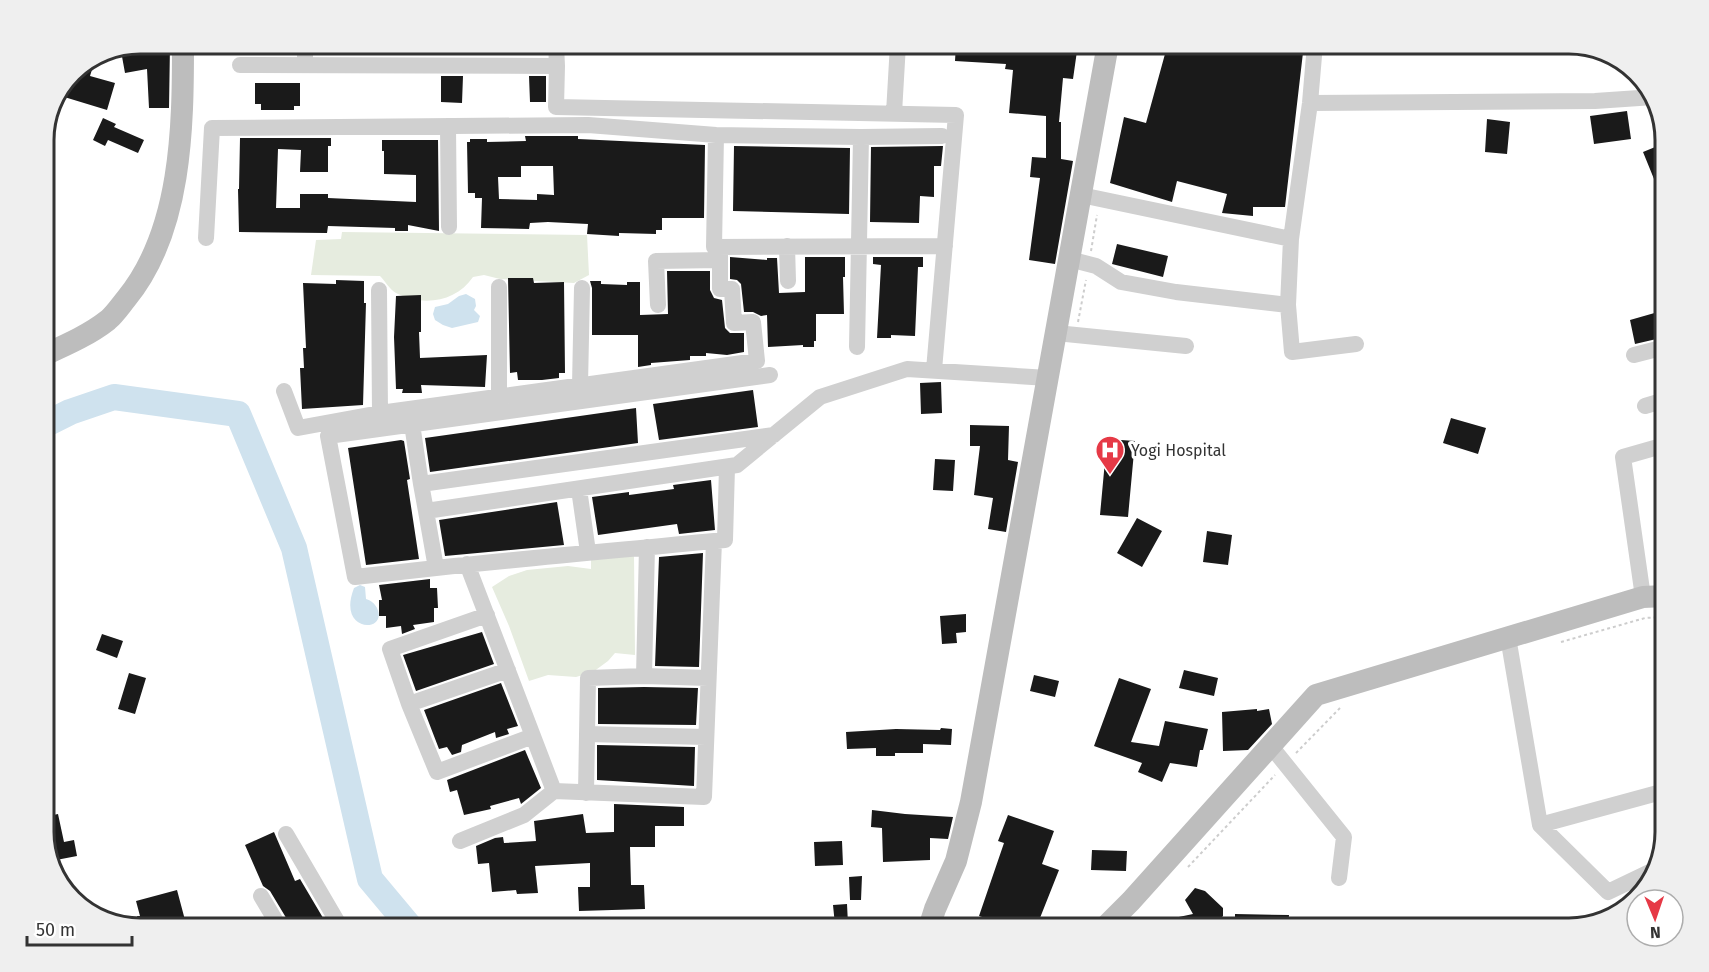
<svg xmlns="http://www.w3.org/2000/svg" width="1709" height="972" viewBox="0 0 1709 972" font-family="'Fira Sans',sans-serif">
<rect width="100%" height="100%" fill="#fff"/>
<path fill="#e6ecdf" d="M342,232L587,235L589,275L574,283L500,279L484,275L473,277C456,302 423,307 396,293C390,290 385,281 380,276L311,275L316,240L341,239Z
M634,555L635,655L615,653L608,661L593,672L576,677L548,675L529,681L509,626L492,587L509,576L527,570L568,566L591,569V558Z"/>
<path fill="#cfe2ee" d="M466,294L475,299L476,306L474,310L480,316L478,322L452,328L443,325L435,320L433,314L435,307L448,304L459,296Z
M360,585L365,587L366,599C372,601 374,603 377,608C389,633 336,634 354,588Z"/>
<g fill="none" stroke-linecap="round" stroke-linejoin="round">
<path stroke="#cfe2ee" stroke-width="26" d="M44,425L70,412L114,397L238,414L294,548L370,879L411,928"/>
</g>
<path fill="#1a1a1a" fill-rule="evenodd" d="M140,44H170L169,108H149L147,69L125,73L121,51Z
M529,44H544L545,55H529Z
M956,44H1078L1073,79L1063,78L1059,122H1061V159L1073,161L1055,264L1029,260L1040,178L1030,177L1032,157L1046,158V116L1009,113L1013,70L1005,69L1006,64L955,61Z
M1165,44H1304L1285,207H1253V216L1222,213L1227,194L1177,181L1172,202L1110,183L1124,117L1146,123L1165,54H1163Z
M94,63L90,76L115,83L107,110L61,96L72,72Z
M441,76H463L462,103L441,102Z
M529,76H546V102H530Z
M255,83H300V106H294V110H261V104H255Z
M1627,111L1631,139L1594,144L1590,116Z
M103,118L116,124L114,127L144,140L138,153L108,140L105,146L93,140Z
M1487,119L1510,122L1507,154L1485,152Z
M525,136H578V139L705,145L704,218H662V230H656V234L619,233V236L587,234L588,224L548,222L530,223L529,229L481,228L482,198H475V193H468L467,142H470V139H487V142L526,141ZM521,166H553L554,195L537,194V200L499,199L498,177H521Z
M240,138H331V146H328V172H300L301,150L278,149L276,208H300V194H328V198L416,202V175L384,174V151H382V140H438L439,231L408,225V231H395V228L328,226L327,233L239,232L238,189H239Z
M1665,143V206L1643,152Z
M734,146L850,148L849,214L733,211Z
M943,146L941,166H934V197L920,196L919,223L870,222L871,147Z
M1117,244L1168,256L1163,277L1112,264Z
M730,257L767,260V258H777L779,293L805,292V257H845V277H843L844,314H816V341H814V347H803V345L768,347L767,315L761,316L753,312H744L741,284L737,280L730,279Z
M873,257H923V267H918L915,336L891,335V338H877L881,265L873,264Z
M667,271H710V290L714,298L722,300L725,328L730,333H744V352L727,355L706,353V356H690V360L651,363V365L638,367V335H592V288L590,281H601V284L627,285V282H640V315L668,314Z
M508,278H533L534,283L564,282L565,373H559V378L542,380H518L517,372L510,373Z
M336,280L364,281V303H366L363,405L302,409L300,368H304L303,348H306L303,283L336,284Z
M421,295V332H419L420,358L487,355L485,387L421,385L422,393H402L403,389H396L394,337L396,296Z
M1665,310V337L1635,344L1630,320Z
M941,382L942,413L921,414L920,383Z
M753,390L758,427L659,440L653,404Z
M636,408L638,443L430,472L425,438Z
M1451,418L1486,428L1478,454L1443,443Z
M970,425L1009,426L1008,460L1018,462L1006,532L988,529L993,498L974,495L980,446H970Z
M1107,439L1135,441L1128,517L1100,515Z
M401,440L404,441L410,479L407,480L419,559L366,565L348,448Z
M935,459L955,460L953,491L933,490Z
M711,480L715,530L679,534L677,524L598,535L592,497L629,492V495L674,489L673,485Z
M557,502L564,545L445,556L439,520Z
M1137,518L1162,531L1142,567L1117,553Z
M1207,531L1232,535L1228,565L1203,562Z
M703,553L699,667L655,666L659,557Z
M430,579V588H437L438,608H434V622L413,625L415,629L402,634L401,626L386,628V616H379V600H382L379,585Z
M966,614V632L956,633L957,643L942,644L940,616Z
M482,632L494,664L416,691L403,655Z
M102,634L123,641L117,658L96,650Z
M1184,670L1218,678L1214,696L1179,688Z
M129,673L146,678L135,714L118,709Z
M1034,675L1059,681L1055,697L1030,691Z
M1119,678L1151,689L1131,742L1159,746L1165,721L1208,729L1203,750H1200L1197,767L1170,763L1162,782L1138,772L1142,763L1094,746Z
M501,683L518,726L507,729L509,734L496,738L495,732L462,745L461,752L452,755L447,747L439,749L424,710Z
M644,687L698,688L696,725L598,724V688Z
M1257,709V711L1269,709L1272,724L1248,750L1223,751L1222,712Z
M941,728L952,729L951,745L923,744V753H895V756H876V748L847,749L846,732L896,729L940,730Z
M597,745L695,747L694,786L597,780Z
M525,750L541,788L521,804L519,798L490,806L491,809L464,815L457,790L450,792L447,780Z
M614,804L684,807V826H655V847H630L631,885H644L645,909L579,911L578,887H590V863L535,866L538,893L517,894L516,890L492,892L489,863L478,864L476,846L495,838L503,837L504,843L536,841L534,821L583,814L586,833L614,832Z
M872,810L905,814L953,817L948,839L930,838V860L883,862L882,828L871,827Z
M58,814L64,842L74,840L77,856L51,861L44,838V817Z
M1008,815L1054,831L1042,864L1059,870L1036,928H1016L979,916L1004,843L998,841Z
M274,832L295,881L300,879L329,928H297L293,919L288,921L270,891L263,886L245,845Z
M842,841L843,865L815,866L814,842Z
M1092,850L1127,851L1126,871L1091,870Z
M862,876L861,900H850L849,877Z
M1195,888L1205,891L1223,908V916L1213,928H1165L1174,918L1193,914L1185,900Z
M177,890L185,920L153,928H140L137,916H140L136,901Z
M847,904L848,924L835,925L833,905Z
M1235,914L1289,915L1288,928H1235Z"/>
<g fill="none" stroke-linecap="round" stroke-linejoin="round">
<path stroke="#cdcdcd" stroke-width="2" stroke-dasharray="3 3" stroke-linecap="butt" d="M1091,251L1097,215
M1078,322L1086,280
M1561,642L1645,618L1665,617
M1296,753L1340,708
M1188,867L1275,775
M1080,928L1087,922"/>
<path stroke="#d0d0d0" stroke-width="16" d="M305,44V65
M556,44L557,66
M240,65L557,66L556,107L956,115L934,370
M1310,103L1595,101L1654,97
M894,113L898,44
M448,126L449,227
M716,135L714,247L945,246
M1081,195L1291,239L1310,103L1315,44
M206,238L212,128L588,125L716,135L861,137
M1291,239L1288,305L1292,352L1356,344
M787,246L788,281
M1069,259L1096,266L1121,282L1176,292L1288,305
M379,290L380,413
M658,305L656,261L720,260
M1056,333L1186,346
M857,347L861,137L942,136
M1634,355L1665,347
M580,385L582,288
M284,391L298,428L380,413L757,361L753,322L734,323L732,289H720V247
M499,397V287
M1645,406L1665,400
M412,424L421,484
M579,489L588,552
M426,511L421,484L774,435
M714,541L725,540L727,467
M467,564L554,791L704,797L714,541C621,550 528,558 436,568L426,511L737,465L820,397L907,369L1048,378
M436,568L355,577L328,436L770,375
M1643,597L1623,457L1665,445
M487,615L390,649L409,704L508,670
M1508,637L1540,825L1608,892L1656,869
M644,676L708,678
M409,704L437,772L533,736
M587,734L706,737
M1270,745L1344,837L1339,878
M586,793L588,678L644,676L647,547
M1540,825L1665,791
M286,834L341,928
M460,841L524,815L554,791
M261,896L280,928"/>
<path stroke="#bdbdbd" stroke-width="22" d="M44,355C66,345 89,335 108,320C115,314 121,305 126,299C182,231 183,127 183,44
M929,928L935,909L956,861L971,802L1108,44
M1104,928L1131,901L1316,695L1643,597L1665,596"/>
</g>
<defs>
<g id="hospital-pin" transform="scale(1.5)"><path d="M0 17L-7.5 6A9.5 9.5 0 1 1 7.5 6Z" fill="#e63946" stroke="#fff"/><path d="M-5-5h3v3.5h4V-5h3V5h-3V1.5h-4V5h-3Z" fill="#fff"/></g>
</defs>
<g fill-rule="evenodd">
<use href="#hospital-pin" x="1110" y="450"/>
</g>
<g text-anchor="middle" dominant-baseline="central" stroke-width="6" stroke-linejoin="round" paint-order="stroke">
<g font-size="16" fill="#333" stroke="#fff" text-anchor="start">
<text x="1131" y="450">Yogi Hospital</text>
</g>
</g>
<path d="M0 0H1709V972H0ZM140 54H1569A86 86 0 0 1 1655 140V832A86 86 0 0 1 1569 918H140A86 86 0 0 1 54 832V140A86 86 0 0 1 140 54Z" fill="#efefef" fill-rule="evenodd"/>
<path fill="none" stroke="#333" stroke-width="3" d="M140 54H1569A86 86 0 0 1 1655 140V832A86 86 0 0 1 1569 918H140A86 86 0 0 1 54 832V140A86 86 0 0 1 140 54Z"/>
<g transform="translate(1655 918) rotate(178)"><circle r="28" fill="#ffffff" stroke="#adadad" stroke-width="1.5"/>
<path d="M0-4.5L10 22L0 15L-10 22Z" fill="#e63946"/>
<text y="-9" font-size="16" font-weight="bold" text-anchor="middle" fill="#333333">N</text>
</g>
<path d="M27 936v9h105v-9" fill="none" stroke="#333333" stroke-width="3"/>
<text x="36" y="936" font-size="18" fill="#333333" stroke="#ffffff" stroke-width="4.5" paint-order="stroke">50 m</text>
</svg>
